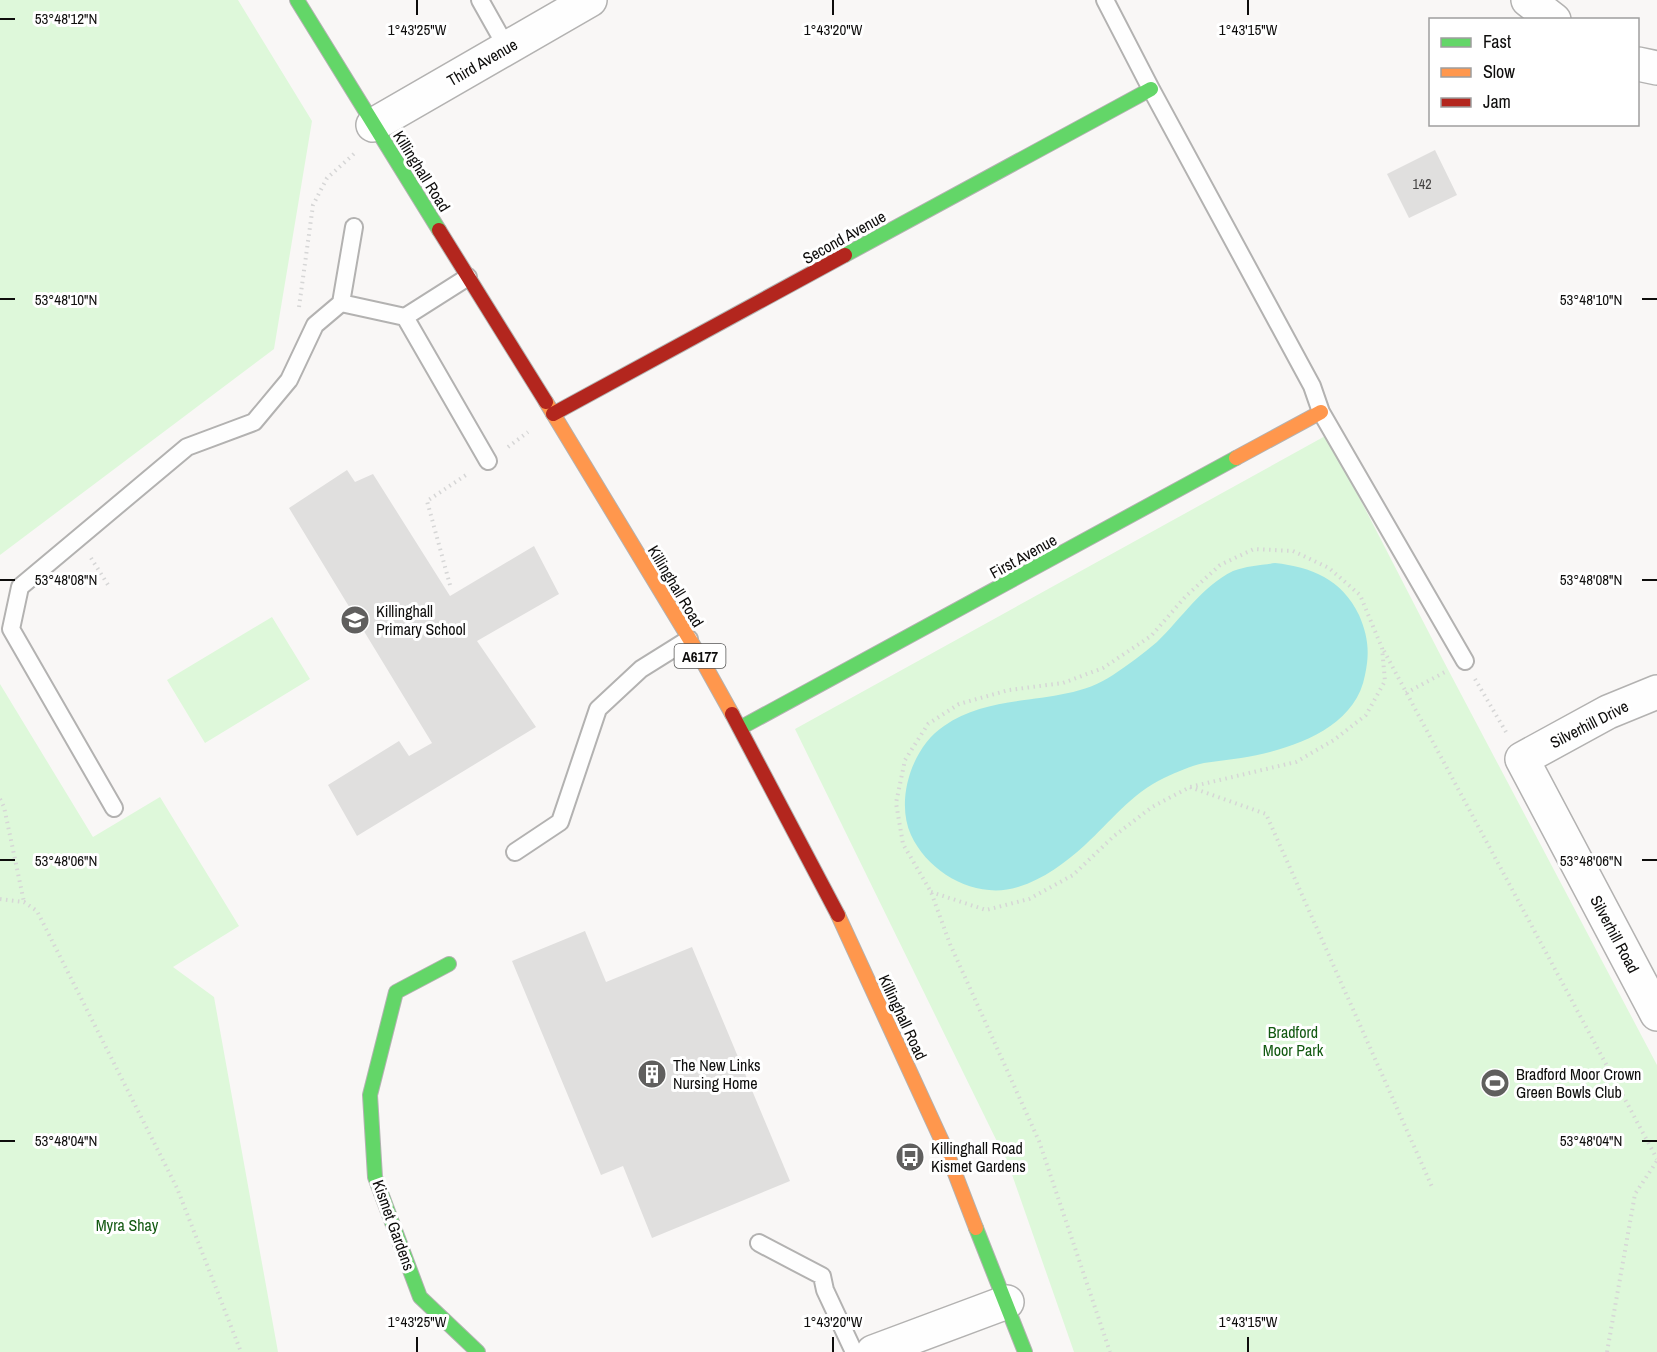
<svg xmlns="http://www.w3.org/2000/svg" width="1657" height="1352" viewBox="0 0 1657 1352" font-family="'Archivo Narrow',sans-serif">
<rect width="100%" height="100%" fill="#f9f7f6"/>
<path fill="#def8da" d="M0,0H238L312,121L274,349L0,555Z
M1327,435L1443,660L1657,1065V1352H1074L1009,1166L795,729Z
M272,617L310,679L205,743L167,680Z
M0,684L93,837L160,797L239,926L173,967L214,997L278,1352H0Z"/>
<path fill="#9fe5e5" d="M1275,563C1311,567 1342,579 1359,615C1368,636 1370,652 1365,675C1355,730 1289,750 1241,758C1229,760 1216,761 1204,763C1190,766 1177,772 1164,778C1132,793 1110,822 1085,845C1065,863 1044,879 1018,887C977,900 929,874 911,835C895,800 912,747 944,726C995,690 1065,708 1113,675C1128,665 1143,654 1157,642C1181,619 1202,586 1233,571C1246,566 1261,565 1275,563Z"/>
<path fill="#e0dfde" d="M1435,150L1457,195L1409,218L1387,174Z
M347,470L355,482L373,474L450,596L534,546L559,594L477,641L536,727L357,836L328,785L399,741L409,756L432,743L289,508Z
M585,931L606,982L692,947L790,1181L652,1238L623,1166L601,1175L512,961Z"/>
<g fill="none" stroke-linecap="round" stroke-linejoin="round">
<g stroke="#b3b2b1" stroke-width="20">
<path id="lane" d="M480,0L507,48
M1105,0L1151,89L1312,386L1321,412L1465,661
M354,227L341,303L405,317
M468,277L405,317L488,461
M114,808L11,629L20,587L187,447L254,422L289,380L315,325L341,303
M515,852L560,822L598,709L641,669L689,639
M759,1243L822,1276L825,1290L854,1352"/>
</g>
<g stroke="#b3b2b1" stroke-width="36">
<path id="street" d="M1528,0L1554,20
M1638,64L1657,68
M373,125L590,0
M1657,692L1608,712L1522,759L1657,1014
M873,1352L1007,1302"/>
</g>
<g stroke="#b3b2b1" stroke-width="16">
<path id="fast" d="M297,0L439,230
M845,255L1151,89
M740,728L1236,458
M449,964L396,992L370,1095L375,1177L420,1297L478,1352
M976,1228L1025,1352"/>
</g>
<g stroke="#b3b2b1" stroke-width="16">
<path id="slow" d="M546,402L698,653L732,714
M1236,458L1321,412
M838,915L946,1150L976,1228"/>
</g>
<g stroke="#b3b2b1" stroke-width="16">
<path id="jam" d="M439,230L546,402
M553,414L845,255
M732,714L838,915"/>
</g>
<path stroke="#d6d6d6" stroke-width="4" stroke-dasharray="1.5 4.5" stroke-linecap="butt" d="M299,307L313,205L327,178L356,152
M508,447L528,432
M91,558L110,588
M450,585L427,501L469,473
M1384,651L1657,1159
M1475,679L1506,732
M1406,693L1445,672
M1190,787L1266,814L1433,1189
M0,799L4,807L24,902
M931,892L986,910L1029,899L1073,875L1114,836L1152,807L1190,787L1296,762L1334,740L1366,715L1385,681L1382,648L1360,595L1329,568L1293,551L1254,549L1220,565L1186,596L1151,636L1103,668L1063,683L1009,690L959,704L928,724L905,760L896,803L903,844L931,892L950,944L1039,1141L1110,1352
M0,899L24,902L37,911L177,1188L241,1352
M1607,1352L1635,1194L1657,1161"/>
<use href="#lane" stroke="#fefefe" stroke-width="16"/>
<use href="#street" stroke="#fefefe" stroke-width="33"/>
<use href="#fast" stroke="#63d668" stroke-width="14"/>
<use href="#slow" stroke="#ff974d" stroke-width="14"/>
<use href="#jam" stroke="#b3261e" stroke-width="14"/>
</g>
<path fill="none" stroke="#0e0d0c" stroke-width="2" d="M417,0V15M833,0V15M1248,0V15M0,19H15M0,299H15M1642,299H1657M0,580H15M1642,580H1657M0,860H15M1642,860H1657M0,1141H15M1642,1141H1657M417,1337V1352M833,1337V1352M1248,1337V1352"/>
<defs>
<g id="school-disc" transform="scale(1.5)"><circle r="9.5" fill="#605f5e" stroke="#fff"/><path d="M0-5L7-2L0 1L-7-2ZM-4 1L0 2.5L4 1V4Q0 6-4 4Z" fill="#fff"/></g>
<g id="building-disc" transform="scale(1.5)"><circle r="9.5" fill="#605f5e" stroke="#fff"/><path d="M-4-6H4V6H1V3H-1V6H-4ZM-2.5-4.3h1.7v1.8h-1.7ZM.8-4.3h1.7v1.8H.8ZM-2.5-1h1.7V.8h-1.7ZM.8-1h1.7V.8H.8Z" fill="#fff"/></g>
<g id="stadium-disc" transform="scale(1.5)"><circle r="9.5" fill="#605f5e" stroke="#fff"/><path d="M0-5a6.5 5 0 1 0 0 10a6.5 5 0 1 0 0-10ZM-3.5-1.8h7v3.6h-7Z" fill="#fff"/></g>
<g id="bus-disc" transform="scale(1.5)"><circle r="9.5" fill="#605f5e" stroke="#fff"/><path d="M-5-6H5V4H4V6H2V4H-2V6H-4V4H-5ZM-3.5-4V0h7V-4ZM-3.5 1.2v1.5H-2V1.2ZM2 1.2v1.5H3.5V1.2Z" fill="#fff"/></g>
</defs>
<g fill-rule="evenodd">
<use href="#school-disc" x="355" y="620"/>
<use href="#building-disc" x="652" y="1074"/>
<use href="#stadium-disc" x="1495" y="1083"/>
<use href="#bus-disc" x="910" y="1157"/>
</g>
<g text-anchor="middle" dominant-baseline="central" stroke-width="6" stroke-linejoin="round" paint-order="stroke">
<g font-size="14" fill="#444242">
<text x="1422" y="184">142</text>
</g>
<rect fill="#fff" stroke="#565655" stroke-width="1.5" x="674.5" y="644" width="51" height="24" rx="4.5"/>
<g font-size="15" font-weight="bold" fill="#0e0d0c">
<text x="700" y="656">A6177</text>
</g>
<g font-size="16" fill="#0e0d0c" stroke="#fff">
<text transform="translate(482 62) rotate(-30)">Third Avenue</text>
<text transform="translate(422 171) rotate(58)">Killinghall Road</text>
<text transform="translate(844 237) rotate(-29)">Second Avenue</text>
<text transform="translate(1023 556) rotate(-29)">First Avenue</text>
<text transform="translate(676 586) rotate(59)">Killinghall Road</text>
<text transform="translate(1589 724) rotate(-27)">Silverhill Drive</text>
<text transform="translate(1615 934) rotate(62)">Silverhill Road</text>
<text transform="translate(903 1017) rotate(65)">Killinghall Road</text>
<text transform="translate(394 1225) rotate(70)">Kismet Gardens</text>
</g>
<g font-size="16" fill="#0e0d0c" stroke="#fff" text-anchor="start">
<text x="376" y="611">Killinghall<tspan x="376" dy="18">Primary School</tspan></text>
<text x="673" y="1065">The New Links<tspan x="673" dy="18">Nursing Home</tspan></text>
<text x="1516" y="1074">Bradford Moor Crown<tspan x="1516" dy="18">Green Bowls Club</tspan></text>
<text x="931" y="1148">Killinghall Road<tspan x="931" dy="18">Kismet Gardens</tspan></text>
</g>
<g font-size="16" fill="#125911" stroke="#fff">
<text x="1293" y="1032">Bradford<tspan x="1293" dy="18">Moor Park</tspan></text>
<text x="127" y="1225">Myra Shay</text>
</g>
</g>
<g font-size="15" text-anchor="middle" fill="#0e0d0c" stroke="#fff" stroke-width="6" stroke-linejoin="round" paint-order="stroke">
<text x="66" y="24">53°48'12"N</text>
<text x="417" y="35">1°43'25"W</text>
<text x="833" y="35">1°43'20"W</text>
<text x="1248" y="35">1°43'15"W</text>
<text x="66" y="305">53°48'10"N</text>
<text x="1591" y="305">53°48'10"N</text>
<text x="66" y="585">53°48'08"N</text>
<text x="1591" y="585">53°48'08"N</text>
<text x="66" y="866">53°48'06"N</text>
<text x="1591" y="866">53°48'06"N</text>
<text x="66" y="1146">53°48'04"N</text>
<text x="1591" y="1146">53°48'04"N</text>
<text x="417" y="1327">1°43'25"W</text>
<text x="833" y="1327">1°43'20"W</text>
<text x="1248" y="1327">1°43'15"W</text>
</g>
<rect x="1429" y="18" width="210" height="108" fill="#ffffff" stroke="#9f9e9e" stroke-width="1.5"/>
<rect x="1441" y="38" width="30" height="9" fill="#63d668" stroke="#9f9e9e" stroke-width="1.5"/>
<text x="1483" y="48" font-size="18" fill="#0e0d0c">Fast</text>
<rect x="1441" y="68" width="30" height="9" fill="#ff974d" stroke="#9f9e9e" stroke-width="1.5"/>
<text x="1483" y="78" font-size="18" fill="#0e0d0c">Slow</text>
<rect x="1441" y="98" width="30" height="9" fill="#b3261e" stroke="#9f9e9e" stroke-width="1.5"/>
<text x="1483" y="108" font-size="18" fill="#0e0d0c">Jam</text>
</svg>
